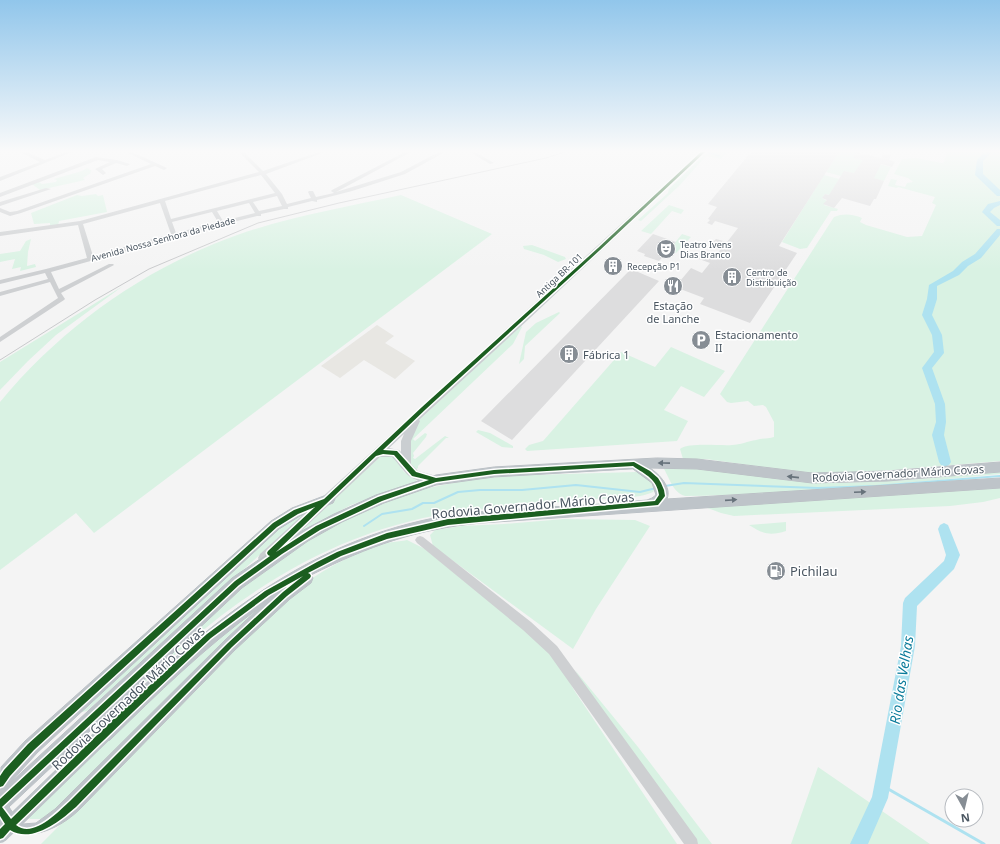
<svg xmlns="http://www.w3.org/2000/svg" width="1000" height="844" viewBox="0 0 1000 844" font-family="'Noto Sans',sans-serif">
<rect width="100%" height="100%" fill="#f4f4f4"/>
<path fill="#e8e7e3" d="M377,325L394,336L385,343L415,361L395,379L364,360L340,378L321,366Z"/>
<path fill="#d9f2e3" d="M703,152H727L721,159L706,156L679,186L641,221L638,220L668,193L669,189L703,156L700,154Z
M839,152H856L854,158L891,167L884,181L845,171L841,176L826,172Z
M947,152H1000V461L893,470L813,474L706,459H683L680,449C689,442 720,446 732,445C740,445 748,441 756,440C762,438 768,439 774,437V422L766,407L763,405L754,406L748,401L731,403L727,402L720,394L834,217C843,213 853,214 862,218L860,222L866,225L907,237L922,236L936,205L932,203L935,197L898,187L897,188L888,186L891,179L897,180L895,185L905,187L907,183L913,182L908,178L894,174L902,159L916,158L942,163L944,162Z
M87,168L92,171L90,172L91,173L83,178L85,180L40,190L32,184L39,182L42,184L56,182L57,180L54,179L82,171Z
M824,175L839,179L830,195L825,194L822,198L827,201L824,205L838,209L837,211H831L807,248L800,249L782,242Z
M96,194L98,196L103,195L107,212L59,221L58,226L50,227V223L34,224L31,213L77,195L82,196Z
M401,195L492,234L94,533L76,513L0,570V402C63,326 146,267 240,234C292,216 347,207 401,195Z
M669,205L684,210L681,214L672,211L651,234L641,231Z
M682,234L691,237L676,253L669,250Z
M31,239L28,252L27,266L35,264L36,267L20,271L21,267L12,269L15,259L0,262V254L20,251L26,241Z
M532,245L565,257L566,259L558,262L544,255L524,249L523,246Z
M123,286L56,335L28,361L0,390V362Z
M559,312L560,313L525,346L524,359L519,364L526,332L536,323Z
M521,326L522,327L513,344L413,439L415,441L425,433L427,434L426,437L413,453L414,456L413,458L415,459L445,436L449,438H446L418,466V468L415,470L411,465L408,446L418,421Z
M671,347L725,371L704,397L681,386L664,410L688,421L677,441L527,451L525,449L529,445L543,441L621,352L655,367Z
M478,430L490,433L513,446V448L502,447L476,432Z
M383,456L394,457L404,472L417,481L351,505L294,535L380,457Z
M663,467C681,468 700,468 718,470C749,474 780,480 811,482C874,485 938,477 1000,472V474C895,484 791,495 685,496C673,493 669,477 663,467Z
M636,472L651,477L655,489L653,492C638,499 612,498 596,499C552,503 509,506 466,511C361,523 267,574 188,643C162,666 137,690 112,713L107,710L220,604L327,527L410,492L471,479L530,475Z
M1000,488V498L983,502L950,506L734,516L721,513L705,507Z
M307,512L87,711L82,712L79,710L279,526Z
M564,519L635,520L650,526L596,609L573,649L433,546L430,535L435,530L462,526L504,524Z
M786,522V531C770,536 763,534 749,525Z
M407,540L425,549L554,654L574,690L677,844H41L293,591C319,573 346,556 377,546C386,542 397,542 407,540Z
M275,594L60,809L42,819H30L27,817L182,668Z
M575,670L638,747L712,844H698L588,693Z
M818,767L930,844H791Z"/>
<g fill="none" stroke-linecap="round" stroke-linejoin="round">
<path stroke="#aee2f0" stroke-width="1.5" d="M708,152L719,156"/>
<path stroke="#aee2f0" stroke-width="2" d="M665,486L684,483L818,488L876,486L1000,476
M364,526L382,514L412,509L423,503H434L458,492L480,490H522L576,485L640,492L656,488"/>
<path stroke="#aee2f0" stroke-width="3" d="M883,786L984,844"/>
<path fill="#aee2f0" fill-rule="evenodd" d="M985,152H992L983,161V174L1000,190V196H997L975,175L977,160Z
M1000,201V205L994,208L990,212L1000,220V226H997L982,212L988,204Z
M997,229H1000V235L981,258L968,266L959,275L937,286V299L932,315L942,335L944,353L932,368L945,404L946,422L944,435L951,462L949,465L945,467L941,465L939,462L932,435L936,422L935,404L922,368L934,352L932,335L922,315L927,299L929,285L953,271L962,262L975,254Z
M944,523L948,525L960,555L954,569L917,606L915,646L888,798L868,844H850L872,797L901,646L903,603L905,598L944,561L946,555L938,529L940,525Z"/>
</g>
<path fill="#ddddde" d="M751,152H839L779,246L797,253L750,323L700,304L704,298L675,287L691,268L702,273L710,263L699,259L704,254L714,257L721,249L710,245L716,239L727,242L738,228L715,221L712,225L707,223L710,220L708,219L717,207L708,204Z
M856,152L881,158L883,153L891,155L889,160L895,162L892,167L881,164L874,178L884,181L876,199H874L870,206L842,198L834,208L823,204L827,200L822,198L825,194L829,195L844,171L854,173L863,160L853,158Z
M653,234L676,242L659,261L644,256L645,254L637,251Z
M631,269L659,281L512,440L481,421Z"/>
<g fill="none" stroke-linecap="round" stroke-linejoin="round">
<g stroke="#b9bec3" stroke-width="1">
<path id="highway" d="M657,458L697,459L812,473L887,471L1000,462V472L887,481L812,483L697,469L650,468C659,474 672,487 667,499L1000,478V488L481,523C417,529 369,546 311,575L313,578L311,583L290,599L235,650L79,810C57,831 24,844 0,825V792L2,791H0L1,767L25,741L271,521L292,508L329,494L333,495L335,499L333,503L300,516L279,529L37,753L10,783L232,578L298,533L334,514L376,495L436,475L494,467ZM633,469L652,483L656,495L652,498L647,500C614,503 581,506 548,507C510,510 471,511 434,518C294,546 198,634 98,728L96,734L98,740L104,742L110,740C157,694 205,647 259,608L225,640L55,809L36,823L23,824L17,819L9,807L242,588L308,541L342,522L384,503L436,485L494,477Z"/>
</g>
<path fill="#ced0d2" fill-rule="evenodd" d="M20,152H26L45,160L66,152H72L0,181V177L40,162Z
M126,152H132L167,168L164,170L155,166L21,213L10,216L0,212V208L10,212L17,211L151,164Z
M239,152H244L263,171L319,152H325L266,174L282,194L287,204L311,198L308,192L309,191H313L316,197L334,193L331,191L332,190L405,152H411L336,192L401,172L439,152H445L405,174L352,191L317,200V202L312,201L288,207V209H284L261,214V216H257L225,224L224,225H220L51,272L59,289L109,264H113L114,265L61,293L65,299L64,300L0,342V337L58,298L50,282L0,296V292L48,279L45,273L0,284V280L46,269L87,258L78,225L0,236V232L80,221L259,172ZM261,175L275,193L171,219L165,201ZM277,196L282,206L259,211L253,202ZM160,203L171,234L93,256L83,224ZM249,203L255,213L223,221L217,211ZM212,212L218,222L176,233L172,222Z
M470,152H475L494,163L490,164Z
M96,157L117,160L130,164L127,166L116,163L102,169L106,173L103,175L95,169L110,162L98,160L0,197V193Z
M46,188L51,189L0,206V202Z
M420,536L423,537L531,622L557,646L697,839L698,844H684L549,654L523,630L417,543L415,540L417,537Z"/>
<path fill="#caced1" fill-rule="evenodd" d="M700,152H706L530,318L419,420L420,421L411,441V464L418,471L440,477L441,480L440,483C432,486 416,481 409,476C403,471 398,463 392,457H380L268,562L264,564L260,562L258,558L260,554ZM404,434L401,441V452L399,450L389,448Z"/>
<use href="#highway" fill="#bec4c9" fill-rule="evenodd"/>
<path stroke="#c9cacc" stroke-width="1" d="M0,360L95,300L149,269L258,223L339,203L546,158L565,152"/>
<g stroke="#b9bec3" stroke-width="16" stroke-linecap="butt">
<path id="highway-bridge" d="M0,835L104,734"/>
</g>
<use href="#highway-bridge" stroke="#bec4c9" stroke-width="16"/>
<g stroke="#fff" stroke-width="3">
<path id="cycleway" d="M701,152H705L600,250L426,409L383,450L397,451L416,472L436,478L494,470L634,462L650,471L658,478L661,483L664,490L665,496L658,505L448,525L387,539L341,556L308,573L310,574L311,576L310,578L287,596L232,647L76,807C60,821 32,844 10,830L3,838L0,839V829L5,824L0,816V799L235,581L270,556L268,555L267,553L268,551L315,507L298,514L277,527L34,750L10,776L3,786L0,787V776L4,770L28,744L273,523L294,510L324,499L422,407L598,248ZM383,454L394,455L412,476L429,480L378,497L316,526L276,552L376,456ZM633,466C646,475 657,479 659,495L655,501L448,519L387,533L337,552L317,562L265,591L207,634L128,705L11,819L2,807L239,585L282,554L320,530L382,501L436,482L494,474ZM303,576L283,592L228,643L70,801C58,812 33,839 16,825L134,711L211,638L269,595Z"/>
</g>
<use href="#cycleway" fill="#1b5e20" fill-rule="evenodd"/>
</g>
<defs><path id="oneway-solid" d="M-6-.8H1V-3.2L6.5 0L1 3.2V.8H-6Z"/></defs>
<g fill="#67727b">
<use href="#oneway-solid" transform="translate(664 463) rotate(-179)"/>
<use href="#oneway-solid" transform="translate(793 477) rotate(-174)"/>
<use href="#oneway-solid" transform="translate(860 492) rotate(-3)"/>
<use href="#oneway-solid" transform="translate(731 500) rotate(-4)"/>
</g>
<linearGradient id="sky" x2="0" y2="1"><stop stop-color="#91c6eb"/><stop offset="0.56" stop-color="#fafafa"/><stop offset="1" stop-color="#fafafa" stop-opacity="0"/></linearGradient>
<rect width="1000" height="270" fill="url(#sky)"/>
<defs>
<g id="theatre-disc" transform="scale(1)"><circle r="9.5" fill="#868d94" stroke="#fff"/><path d="M-5-5.5Q0-4 5-5.5V0Q5 5 0 6Q-5 5-5 0ZM-3.3-2.5H-1v1.5H-3.3ZM1-2.5H3.3v1.5H1ZM-2.8 1Q0 5.5 2.8 1Z" fill="#fff"/></g>
<g id="building-disc" transform="scale(1)"><circle r="9.5" fill="#868d94" stroke="#fff"/><path d="M-4-6H4V6H1V3H-1V6H-4ZM-2.5-4.3h1.7v1.8h-1.7ZM.8-4.3h1.7v1.8H.8ZM-2.5-1h1.7V.8h-1.7ZM.8-1h1.7V.8H.8Z" fill="#fff"/></g>
<g id="restaurant-disc" transform="scale(1)"><circle r="9.5" fill="#868d94" stroke="#fff"/><path d="M-5-6h1v4h1v-4h1v4h1v-4h1v5L-1.5 .5V6h-2V.5L-5-1ZM5-6V6H3V1.5H1.5Q1.5-4 5-6Z" fill="#fff"/></g>
<g id="parking-disc" transform="scale(1)"><circle r="9.5" fill="#868d94" stroke="#fff"/><path d="M-3.5-5.5H1a3.5 3.5 0 0 1 0 7H-1V5.5H-3.5ZM-1-3.4V-.6H.8a1.4 1.4 0 0 0 0-2.8Z" fill="#fff"/></g>
<g id="fuel-disc" transform="scale(1)"><circle r="9.5" fill="#868d94" stroke="#fff"/><path d="M-5.5-6h7V0h2V4h1.3V-2.5L3-4.5l.8-.8L6-3V5H2.5V1h-1V6h-7ZM-4.2-4.7v3.2H.2V-4.7Z" fill="#fff"/></g>
</defs>
<g fill-rule="evenodd">
<use href="#theatre-disc" x="666" y="249"/>
<use href="#building-disc" x="613" y="266"/>
<use href="#building-disc" x="732" y="277"/>
<use href="#restaurant-disc" x="673" y="286"/>
<use href="#parking-disc" x="701" y="340"/>
<use href="#building-disc" x="569" y="354"/>
<use href="#fuel-disc" x="776" y="571"/>
</g>
<g text-anchor="middle" dominant-baseline="central" stroke-width="3" stroke-linejoin="round" paint-order="stroke">
<g font-size="9" fill="#4a5661" stroke="#fff">
<text transform="translate(163 239) rotate(-15)">Avenida Nossa Senhora da Piedade</text>
<text transform="translate(559 275) rotate(-43)">Antiga BR-101</text>
</g>
<g font-size="9" fill="#4a5661" stroke="#fff" text-anchor="start">
<text x="680" y="244">Teatro Ivens<tspan x="680" dy="10">Dias Branco</tspan></text>
<text x="627" y="266">Recepção P1</text>
<text x="746" y="272">Centro de<tspan x="746" dy="10">Distribuição</tspan></text>
</g>
<g font-size="11" fill="#4a5661" stroke="#fff" text-anchor="start">
<text x="673" y="305" text-anchor="middle">Estação<tspan x="673" dy="13">de Lanche</tspan></text>
<text x="715" y="334">Estacionamento<tspan x="715" dy="13">II</tspan></text>
<text x="583" y="354">Fábrica 1</text>
</g>
<g font-size="11" fill="#4a5661" stroke="#fff">
<text transform="translate(898 473) rotate(-3)">Rodovia Governador Mário Covas</text>
</g>
<g font-size="13" fill="#4a5661" stroke="#fff">
<text transform="translate(533 505) rotate(-5)">Rodovia Governador Mário Covas</text>
<text transform="translate(128 698) rotate(-43)">Rodovia Governador Mário Covas</text>
</g>
<g font-size="13" fill="#4a5661" stroke="#fff" text-anchor="start">
<text x="790" y="571">Pichilau</text>
</g>
<g font-size="14" font-style="italic" fill="#0c7c9b" stroke="#fff">
<text transform="translate(901 680) rotate(-81)">Rio das Velhas</text>
</g>
</g>
<g transform="translate(964 808) rotate(172)"><circle r="19" fill="#ffffff" stroke="#b7bbc0"/>
<path d="M0-3L7 15L0 10L-7 15Z" fill="#868d94"/>
<text y="-6" font-size="11" font-weight="bold" text-anchor="middle" fill="#4a5661">N</text>
</g>
</svg>
